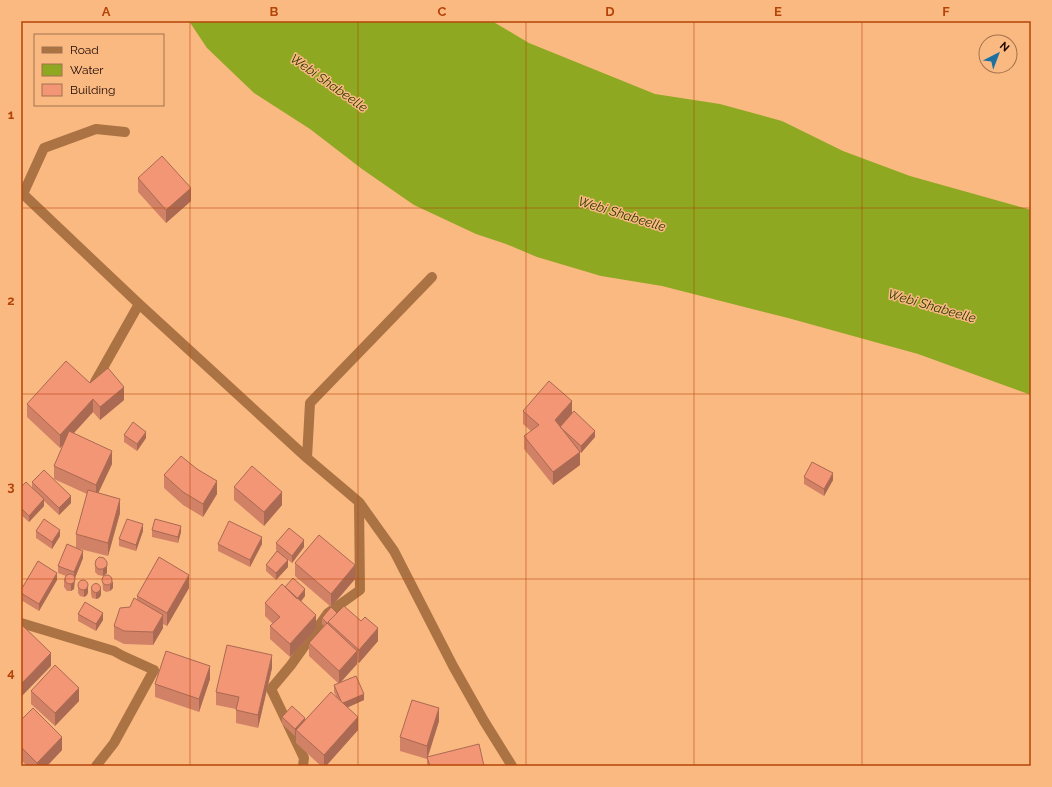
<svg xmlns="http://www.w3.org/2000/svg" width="1052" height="787" viewBox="0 0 1052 787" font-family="Raleway,sans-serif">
<rect width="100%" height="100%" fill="#fbb982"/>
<path fill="#8fa821" d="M189,21H492L529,43L655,94L720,104L782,121L843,151L910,176L1031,210V395L918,354L788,318L662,286L601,276L537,257L506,244L476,234L414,205L362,169L310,129L254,93L207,48Z"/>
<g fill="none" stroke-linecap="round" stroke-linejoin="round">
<path stroke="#ab7343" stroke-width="10" d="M21,190L23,194L139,304L307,458L359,502L394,551L453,666L484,721L512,766
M23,194L44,148L96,129L125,132
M95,382L139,304
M307,458L310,403L432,277
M21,623L114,651L123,656L154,670L114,743L96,766
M303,766L304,758L271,689L291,665L328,613L360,590L359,502"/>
</g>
<path fill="#d18165" d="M138,178L191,201L166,223L138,192Z
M90,383L124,400L100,420L93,412L74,433L112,464L98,493L120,513L108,556L76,548V534L87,494L54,479V466L63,445L60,448L27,417V404Z
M523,411L572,414L595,437L581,453L580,452V465L553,485L524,449V436L531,431L523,424Z
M124,435L146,438L137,451L124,442Z
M164,475L217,494L203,517L183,505L164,488Z
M804,477L833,480L824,496L804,484Z
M32,482L71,503L59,515L44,501V506L29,522L21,515V487L32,488Z
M234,487L282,505L264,526L234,500Z
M152,530L181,532L178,543L152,537Z
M36,531L60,536L52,549L36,538Z
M143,531L136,551L119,546V539Z
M276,543L304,547L292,563L278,552L288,567L276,580L266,571V565L277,551L276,550Z
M218,544H262L250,567L218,551Z
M83,558L75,578L74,589L71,591H67L64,587V580L66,576L58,573V566Z
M107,562V573L103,576L98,575L95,572V565Z
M295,563L355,579L331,607L295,576Z
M104,575L113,588L110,591L106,592L103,590L102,578Z
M57,580L39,611L21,600V590Z
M78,586L88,592L87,595L84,597L80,596L78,593Z
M285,587L305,596L301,602L316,629L290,657L270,639V626L273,624L265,616V603Z
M91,588L101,595L99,598L96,599L92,598L91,594Z
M189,588L167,626L163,624V628L153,645L124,644L114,639V626L137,600V596Z
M337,613L378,641L359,663L357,662V664L341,682L364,700L348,707L358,730L326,766H321L296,743V735L295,736L282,724V717L305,721L336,696L334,692V685L339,684L309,656V643L324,626L322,624V618Z
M78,614L103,620L96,631L78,621Z
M272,668L258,728L236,723V709L216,705V692Z
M210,679L199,712L155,697V684Z
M31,691L79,701L55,726L31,704Z
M21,720L62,750L47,766H27L21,760Z
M439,721L428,757L484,766H427V759L400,751V737Z"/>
<path fill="#aa6952" d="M191,188V201L166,223V210Z
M124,387V400L100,420V407Z
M93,399V412L60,448V435Z
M572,401V414L560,427L555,420Z
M595,431V437L581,453V446Z
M146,432V438L137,451V444Z
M112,451V464L96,498V485Z
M580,452V465L553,485V472Z
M833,473V480L824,496V489Z
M217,481V494L203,517V504Z
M282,492V505L264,526V512Z
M71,496V503L59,515V508Z
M44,499V506L29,522V516Z
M120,499V513L108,556V543Z
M143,524V531L136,551V545Z
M181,526V532L178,543V537Z
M60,530V536L52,549V542Z
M262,537V544L250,567V560Z
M304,540V547L292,563V556Z
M83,551V558L75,578L74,589L71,591V585L74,579V572Z
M288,560V567L276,580V573Z
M355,565V579L331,607V594Z
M107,566V573L103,576V569Z
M57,573V580L39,611V604Z
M189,575V588L167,626V613Z
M113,581V588L110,591V585Z
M88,585V592L87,595L84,597V590Z
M101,588V595L99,598L96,599V593Z
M305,589V596L295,608V601Z
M103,613V620L96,631V624Z
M163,615V628L153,645V632Z
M316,615V629L290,657V644Z
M378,628V641L359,663V650Z
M357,651V664L339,684V671Z
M51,653V666L21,697V684Z
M272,655V668L258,728V715Z
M210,666V679L199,712V699Z
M79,688V701L55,726V713Z
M364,694V700L342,710V703Z
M439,708V721L427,759V746Z
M358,717V730L326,766H324V755Z
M305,718V725L296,730V735L295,736V729Z
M62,737V750L47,766H37V763Z"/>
<path fill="#f39675" stroke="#aa6952" d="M162,156L191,188L166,210L138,178Z
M66,361L90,383L108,368L124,387L100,407L93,399L60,435L27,404Z
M549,381L572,401L555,420L580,452L553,472L524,436L539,425L523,411Z
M574,411L595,431L581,446L560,427Z
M133,422L146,432L137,444L124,435Z
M69,431L112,451L96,485L54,466Z
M181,456L197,469L217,481L203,504L183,492L164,475Z
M812,462L833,473L824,489L804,477Z
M252,466L282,492L264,512L234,487Z
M44,470L71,496L59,508L32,482Z
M26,482L44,499L29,516L21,508V487Z
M88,490L120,499L108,543L76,534Z
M44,519L60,530L52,542L36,531Z
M127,519L143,524L136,545L119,539Z
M155,519L181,526L178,537L152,530Z
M229,521L262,537L250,560L218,544Z
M289,528L304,540L292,556L276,543Z
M319,535L355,565L331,594L295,563Z
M67,544L83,551L74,572L58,566Z
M277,551L288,560L276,573L266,565Z
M99,557L104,558L107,562V566L103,569H98L95,565L96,560Z
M159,557L189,575L167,613L137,596Z
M38,561L57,573L39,604L21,593V590Z
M65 579a5 5 0 1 1 10 0a5 5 0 1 1-10 0Z
M102 580a5 5 0 1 1 10 0a5 5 0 1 1-10 0Z
M293,578L305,589L297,599L285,587Z
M78 585a5 5 0 1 1 10 0a5 5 0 1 1-10 0Z
M91.5 588a4.5 4.5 0 1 1 9 0a4.5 4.5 0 1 1-9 0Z
M282,584L316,615L290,644L270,626L280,617L265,603Z
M134,598L163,615L153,632L124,631L114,626L120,608L130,607Z
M85,602L103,613L96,624L78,614Z
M344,606L361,621L365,617L378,628L359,650L328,622Z
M331,607L337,613L328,622V624L322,618Z
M327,623L357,651L339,671L309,643Z
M21,624L51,653L21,684Z
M227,645L272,655L258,715L236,710L239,697L216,692Z
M166,651L210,666L199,699L155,684Z
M55,665L79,688L55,713L31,691Z
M356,676L364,694L343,703L341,701L334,685Z
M331,692L358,717L324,755L296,730Z
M412,700L439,708L427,746L400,737Z
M292,706L305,718L295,729L282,717Z
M33,708L62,737L37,763L21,747V720Z
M479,744L484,766H430L427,757Z"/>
<path fill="none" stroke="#b54409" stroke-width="1" stroke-opacity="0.55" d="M190,21V766M358,21V766M526,21V766M694,21V766M862,21V766M21,208H1031M21,394H1031M21,579H1031"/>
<g text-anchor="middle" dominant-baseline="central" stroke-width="3" stroke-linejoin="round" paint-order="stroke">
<g font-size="13" font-style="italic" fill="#2e3803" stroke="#fbb982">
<text transform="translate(329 83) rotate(35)">Webi Shabeelle</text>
<text transform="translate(622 214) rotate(17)">Webi Shabeelle</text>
<text transform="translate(932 306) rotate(16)">Webi Shabeelle</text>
</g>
</g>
<rect width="1052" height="787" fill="none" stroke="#fbb982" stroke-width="44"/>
<rect x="34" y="34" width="130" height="72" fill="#fbb982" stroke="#a2724e"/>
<rect x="42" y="47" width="20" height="6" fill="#ab7343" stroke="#a2724e"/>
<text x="70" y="54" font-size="12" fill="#1d0700">Road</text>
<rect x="42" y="64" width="20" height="12" fill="#8fa821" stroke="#a2724e"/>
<text x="70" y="74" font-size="12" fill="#1d0700">Water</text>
<rect x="42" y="84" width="20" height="12" fill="#f39675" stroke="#a2724e"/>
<text x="70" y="94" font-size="12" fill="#1d0700">Building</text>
<g transform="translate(998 54) rotate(42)"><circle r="19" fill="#fbb982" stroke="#a2724e"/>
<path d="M0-3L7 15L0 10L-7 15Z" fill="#1d71a1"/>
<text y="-6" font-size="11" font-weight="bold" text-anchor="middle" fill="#1d0700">N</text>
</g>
<rect x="22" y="22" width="1008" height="743" fill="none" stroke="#b54409" stroke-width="1.5"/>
<g font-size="13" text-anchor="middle" font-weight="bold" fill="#b54409">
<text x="106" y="16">A</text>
<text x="274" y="16">B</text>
<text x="442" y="16">C</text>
<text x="610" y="16">D</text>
<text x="778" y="16">E</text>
<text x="946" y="16">F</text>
<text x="11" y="119">1</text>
<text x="11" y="305">2</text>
<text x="11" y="491">3</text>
<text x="11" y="677">4</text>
</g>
</svg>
